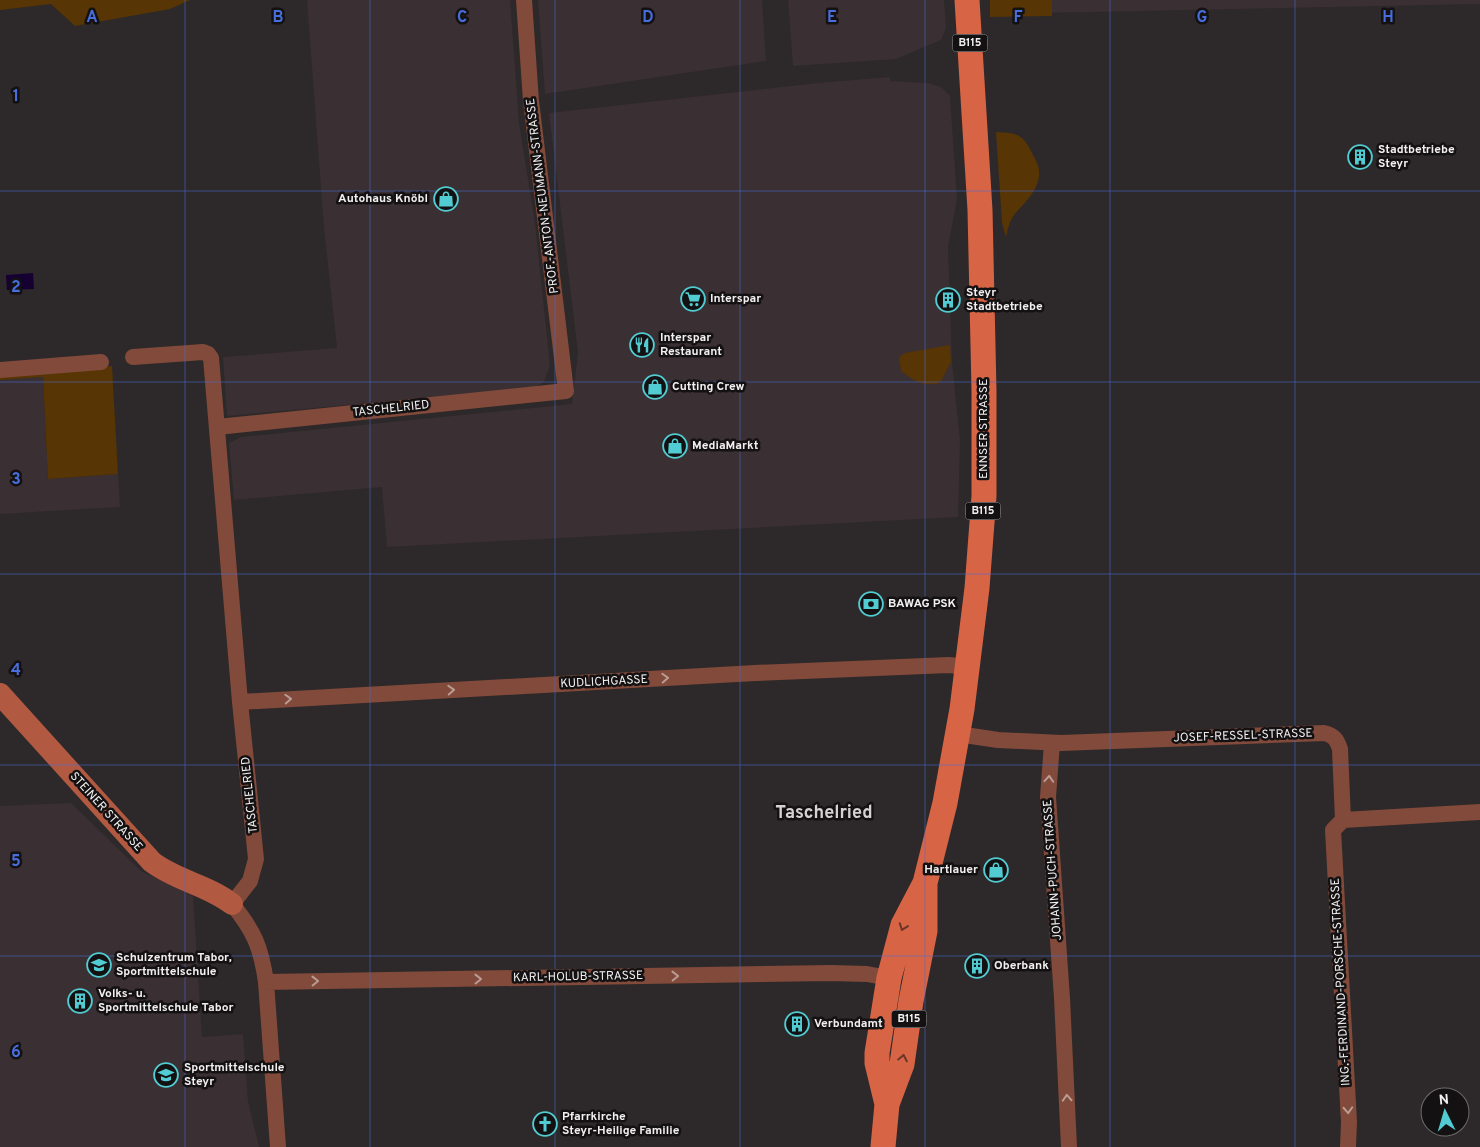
<svg xmlns="http://www.w3.org/2000/svg" width="1480" height="1147" viewBox="0 0 1480 1147" font-family="Overpass,sans-serif">
<rect width="100%" height="100%" fill="#2d2829"/>
<path fill="#3a2f32" d="M307,0H510L519,123L535,223L550,365L544,382L534,388L227,416L223,357L337,348L324,228Z
M538,0H762L766,61L545,94Z
M788,0H944L946,28L941,40L896,59L793,66Z
M991,0H1480V4L992,14Z
M890,77V81L928,83L941,87L950,96L957,199L948,247L952,362L960,441L958,517L387,547L382,487L234,500L229,443L241,437L572,404L578,353L549,113L818,83Z
M43,377L48,479L118,474L120,507L0,514V380Z
M71,803L141,871L193,896L202,1037L243,1034L248,1101L259,1147H0V806Z"/>
<path fill="#573504" d="M0,0H190L170,9L75,26L51,4L0,10Z
M990,0H1052V16L990,17Z
M996,132C1015,133 1022,133 1031,151C1033,155 1036,160 1038,165C1044,186 1026,201 1014,215C1009,222 1008,229 1006,237L1002,223Z
M950,345L951,362L941,381L937,384H923L912,379L901,371L899,357L905,353Z
M112,366L118,474L48,479L43,377L0,380V374Z"/>
<path fill="#160032" d="M33,273L34,289L7,290L6,275Z"/>
<g fill="none" stroke-linecap="round" stroke-linejoin="round">
<path stroke="#814a3a" stroke-width="16" d="M133,357L203,352L208,354L211,358L240,702L256,859L250,881L232,904C254,931 261,947 266,982L278,1147
M0,370L101,362
M217,427L566,391L531,101L524,0
M240,702L755,673L949,665L968,667
M958,734L998,740L1061,743L1324,733C1334,735 1337,740 1340,749L1343,820
M1052,743L1048,797L1062,998L1069,1147
M1343,820L1333,830L1349,1122L1348,1147
M1343,820L1480,812
M266,982L832,973L867,974L889,978"/>
<path stroke="#b15941" stroke-width="22" d="M0,694L152,862C177,881 208,885 232,904"/>
<path stroke="#d66445" stroke-width="25" d="M887,1104L902,1064L911,1001L925,931V886
M883,1147L887,1104L877,1063V1053L889,978L903,925L925,883L945,803L962,709L977,588L984,496V391L980,210L967,0"/>
</g>
<defs><path id="oneway-chevron" d="M-2-3.5L2.5 0L-2 3.5" fill="none" stroke-width="1.6" stroke-linecap="round" stroke-linejoin="round" transform="scale(1.25)"/></defs>
<g stroke="#ba9c95">
<use href="#oneway-chevron" transform="translate(665 678) rotate(-3)"/>
<use href="#oneway-chevron" transform="translate(451 690) rotate(-3)"/>
<use href="#oneway-chevron" transform="translate(288 699) rotate(-3)"/>
<use href="#oneway-chevron" transform="translate(1049 779) rotate(-86)"/>
<use href="#oneway-chevron" transform="translate(675 976) rotate(-1)"/>
<use href="#oneway-chevron" transform="translate(478 979) rotate(-1)"/>
<use href="#oneway-chevron" transform="translate(315 981) rotate(-1)"/>
<use href="#oneway-chevron" transform="translate(1067 1098) rotate(-93)"/>
<use href="#oneway-chevron" transform="translate(1348 1110) rotate(87)"/>
</g>
<g stroke="#6b3629">
<use href="#oneway-chevron" transform="translate(903 927) rotate(110)"/>
<use href="#oneway-chevron" transform="translate(903 1058) rotate(-79)"/>
</g>
<path fill="none" stroke="#486edd" stroke-width="1" stroke-opacity="0.55" d="M185,0V1147M370,0V1147M555,0V1147M740,0V1147M925,0V1147M1110,0V1147M1295,0V1147M0,191H1480M0,382H1480M0,574H1480M0,765H1480M0,956H1480"/>
<defs>
<g id="building-ring" transform="scale(1.25)"><circle r="9.5" fill="#141112" stroke="#51ccd2" stroke-width="1.5"/><path d="M-4-6H4V6H1V3H-1V6H-4ZM-2.5-4.3h1.7v1.8h-1.7ZM.8-4.3h1.7v1.8H.8ZM-2.5-1h1.7V.8h-1.7ZM.8-1h1.7V.8H.8Z" fill="#51ccd2"/></g>
<g id="shop-ring" transform="scale(1.25)"><circle r="9.5" fill="#141112" stroke="#51ccd2" stroke-width="1.5"/><path d="M-5-2.5h2.3a2.7 3.5 0 0 1 5.4 0H5L5.5 6h-11ZM-1.5-2.5h3a1.5 2.3 0 0 0-3 0Z" fill="#51ccd2"/></g>
<g id="supermarket-ring" transform="scale(1.25)"><circle r="9.5" fill="#141112" stroke="#51ccd2" stroke-width="1.5"/><path d="M-6-5.5h2.5l.6 2H6L4.5 2H-2.5L-4.4-4H-6ZM-1.5 3.2a1.3 1.3 0 1 0 .1 0ZM3 3.2a1.3 1.3 0 1 0 .1 0Z" fill="#51ccd2"/></g>
<g id="restaurant-ring" transform="scale(1.25)"><circle r="9.5" fill="#141112" stroke="#51ccd2" stroke-width="1.5"/><path d="M-5-6h1v4h1v-4h1v4h1v-4h1v5L-1.5 .5V6h-2V.5L-5-1ZM5-6V6H3V1.5H1.5Q1.5-4 5-6Z" fill="#51ccd2"/></g>
<g id="bank-ring" transform="scale(1.25)"><circle r="9.5" fill="#141112" stroke="#51ccd2" stroke-width="1.5"/><path d="M-6-4H6V4H-6ZM0-2.3a2.3 2.3 0 1 0 0 4.6a2.3 2.3 0 1 0 0-4.6Z" fill="#51ccd2"/></g>
<g id="school-ring" transform="scale(1.25)"><circle r="9.5" fill="#141112" stroke="#51ccd2" stroke-width="1.5"/><path d="M0-5L7-2L0 1L-7-2ZM-4 1L0 2.5L4 1V4Q0 6-4 4Z" fill="#51ccd2"/></g>
<g id="church-ring" transform="scale(1.25)"><circle r="9.5" fill="#141112" stroke="#51ccd2" stroke-width="1.5"/><path d="M-1.2-6h2.4v3.5h3.3v2.4h-3.3V6h-2.4V-.1h-3.3v-2.4h3.3Z" fill="#51ccd2"/></g>
</defs>
<g fill-rule="evenodd">
<use href="#building-ring" x="1360" y="157"/>
<use href="#shop-ring" x="446" y="199"/>
<use href="#supermarket-ring" x="693" y="299"/>
<use href="#building-ring" x="948" y="300"/>
<use href="#restaurant-ring" x="642" y="345"/>
<use href="#shop-ring" x="655" y="387"/>
<use href="#shop-ring" x="675" y="446"/>
<use href="#bank-ring" x="871" y="604"/>
<use href="#shop-ring" x="996" y="870"/>
<use href="#school-ring" x="99" y="965"/>
<use href="#building-ring" x="977" y="966"/>
<use href="#building-ring" x="80" y="1001"/>
<use href="#building-ring" x="797" y="1024"/>
<use href="#school-ring" x="166" y="1075"/>
<use href="#church-ring" x="545" y="1124"/>
</g>
<g text-anchor="middle" dominant-baseline="central" stroke-width="5" stroke-linejoin="round" paint-order="stroke">
<g fill="#141112" stroke="#afacad" stroke-width="1">
<rect x="952.5" y="34.5" width="35" height="17" rx="4"/>
<rect x="965.5" y="502.5" width="35" height="17" rx="4"/>
<rect x="891.5" y="1010.5" width="35" height="17" rx="4"/>
</g>
<g font-size="11" font-weight="bold" fill="#f2eff0">
<text x="970" y="43">B115</text>
<text x="983" y="511">B115</text>
<text x="909" y="1019">B115</text>
</g>
<g font-size="12" font-weight="bold" fill="#f2eff0" stroke="#141112" text-anchor="start">
<text x="1378" y="150">Stadtbetriebe<tspan x="1378" dy="14">Steyr</tspan></text>
<text x="428" y="199" text-anchor="end">Autohaus Knöbl</text>
<text x="966" y="293">Steyr<tspan x="966" dy="14">Stadtbetriebe</tspan></text>
<text x="710" y="299">Interspar</text>
<text x="660" y="338">Interspar<tspan x="660" dy="14">Restaurant</tspan></text>
<text x="672" y="387">Cutting Crew</text>
<text x="692" y="446">MediaMarkt</text>
<text x="888" y="604">BAWAG PSK</text>
<text x="978" y="870" text-anchor="end">Hartlauer</text>
<text x="116" y="958">Schulzentrum Tabor,<tspan x="116" dy="14">Sportmittelschule</tspan></text>
<text x="994" y="966">Oberbank</text>
<text x="98" y="994">Volks- u.<tspan x="98" dy="14">Sportmittelschule Tabor</tspan></text>
<text x="814" y="1024">Verbundamt</text>
<text x="184" y="1068">Sportmittelschule<tspan x="184" dy="14">Steyr</tspan></text>
<text x="562" y="1117">Pfarrkirche<tspan x="562" dy="14">Steyr-Heilige Familie</tspan></text>
</g>
<g font-size="12" fill="#f2eff0" stroke="#141112">
<text transform="translate(543 196) rotate(-97)">PROF.-ANTON-NEUMANN-STRASSE</text>
<text transform="translate(391 409) rotate(-6)">TASCHELRIED</text>
<text transform="translate(984 429) rotate(-90)">ENNSER STRASSE</text>
<text transform="translate(604 682) rotate(-3)">KUDLICHGASSE</text>
<text transform="translate(1243 736) rotate(-2)">JOSEF-RESSEL-STRASSE</text>
<text transform="translate(250 795) rotate(-96)">TASCHELRIED</text>
<text transform="translate(106 812) rotate(48)">STEINER STRASSE</text>
<text transform="translate(1053 870) rotate(-94)">JOHANN-PUCH-STRASSE</text>
<text transform="translate(578 977) rotate(-1)">KARL-HOLUB-STRASSE</text>
<text transform="translate(1341 982) rotate(-93)">ING.-FERDINAND-PORSCHE-STRASSE</text>
</g>
<g font-size="18" font-weight="bold" fill="#d7d0d2" stroke="#141112">
<text x="824" y="813">Taschelried</text>
</g>
</g>
<g font-size="16" text-anchor="middle" font-weight="bold" fill="#486edd" stroke="#141112" stroke-width="5" stroke-linejoin="round" paint-order="stroke">
<text x="92" y="22">A</text>
<text x="278" y="22">B</text>
<text x="462" y="22">C</text>
<text x="648" y="22">D</text>
<text x="832" y="22">E</text>
<text x="1018" y="22">F</text>
<text x="1202" y="22">G</text>
<text x="1388" y="22">H</text>
<text x="16" y="101">1</text>
<text x="16" y="292">2</text>
<text x="16" y="484">3</text>
<text x="16" y="675">4</text>
<text x="16" y="866">5</text>
<text x="16" y="1057">6</text>
</g>
<g transform="translate(1445 1112) rotate(355)"><circle r="24" fill="#141112" stroke="#6d6a6b"/>
<path d="M0-4L9 19L0 12L-9 19Z" fill="#51ccd2"/>
<text y="-8" font-size="14" font-weight="bold" text-anchor="middle" fill="#f2eff0">N</text>
</g>
</svg>
